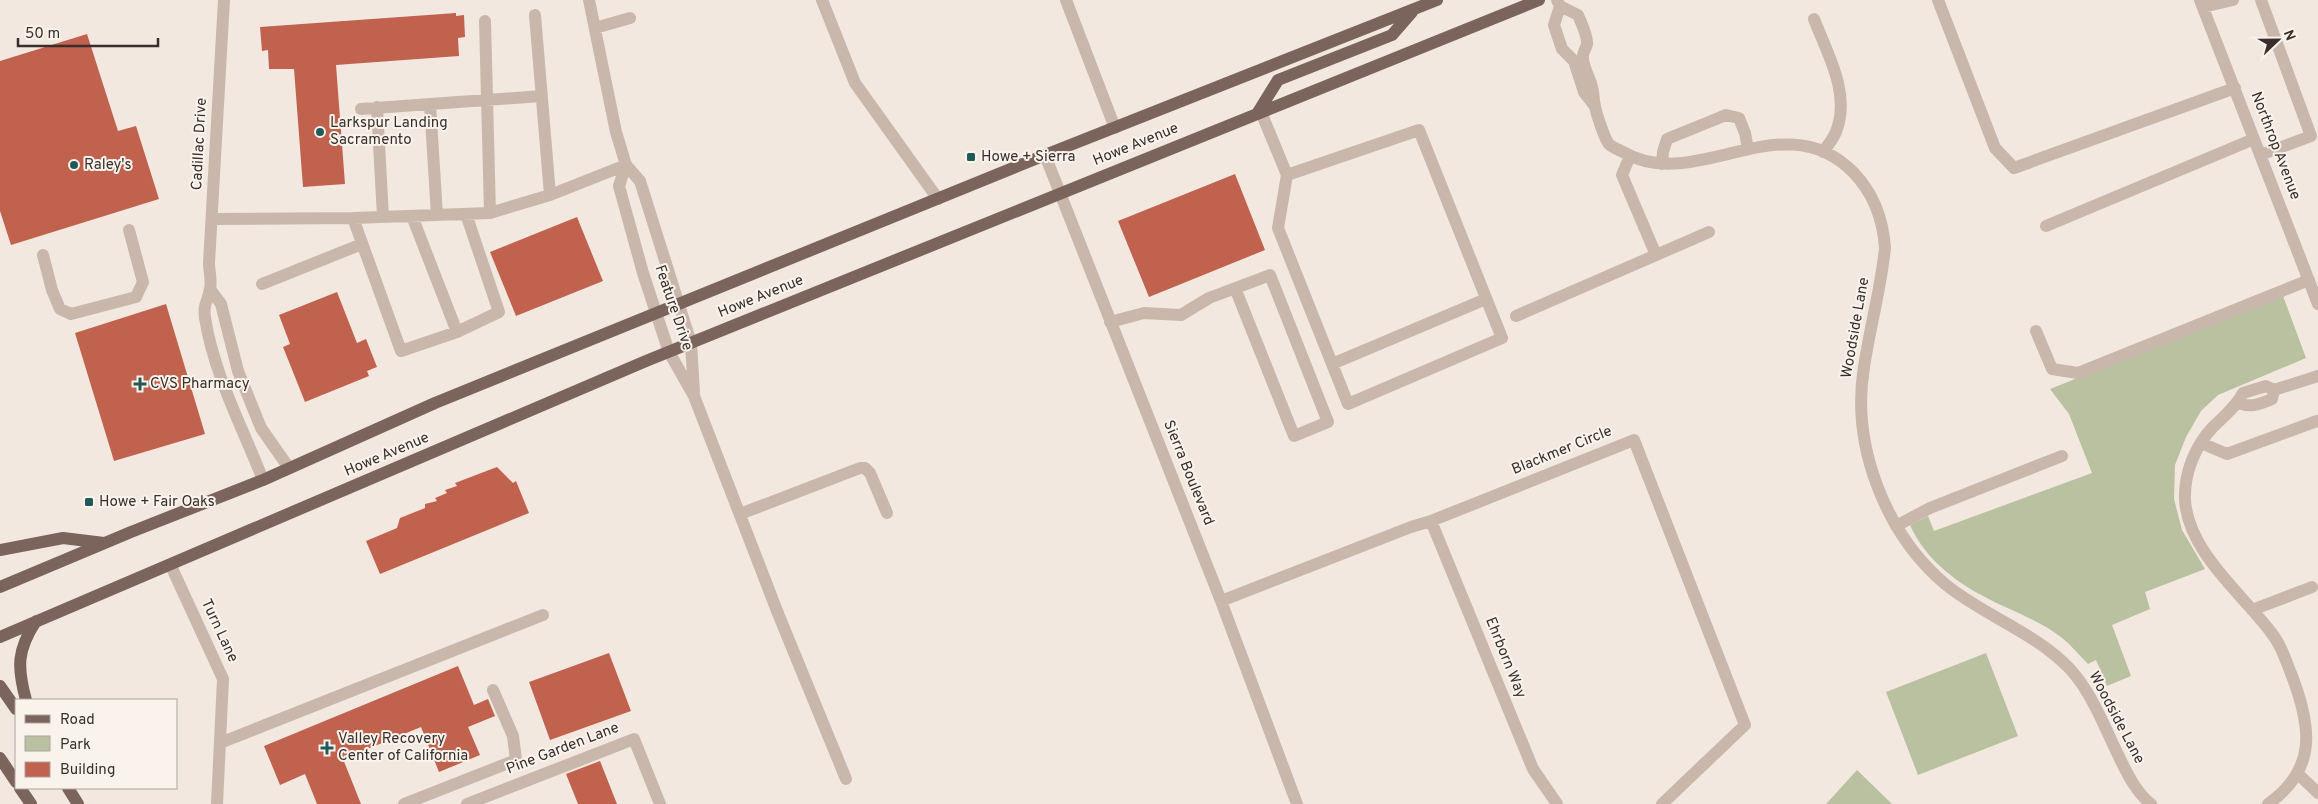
<svg xmlns="http://www.w3.org/2000/svg" width="2318" height="804" viewBox="0 0 2318 804" font-family="Overpass,sans-serif">
<rect width="100%" height="100%" fill="#f2e8e0"/>
<path fill="#b9c1a0" d="M2283,296L2306,358L2218,395L2201,411L2186,437L2175,465L2174,499L2182,530L2205,569L2145,592L2150,609L2112,625L2131,676L2107,686L2096,660L2088,664C2079,655 2071,645 2061,637C2038,619 2008,610 1983,596C1954,581 1923,556 1910,525L1928,516L1934,531L2092,473L2069,414L2050,389Z
M1986,653L2018,736L1918,775L1886,692Z
M1857,770L1892,804H1826Z"/>
<path fill="#c1624f" d="M456,13V16L464,15L465,37L458,38L459,56L336,65L345,184L303,187L294,69H269L268,50L262,51L260,27Z
M87,34L118,131L136,126L159,199L11,245L0,211V61Z
M1235,174L1265,250L1149,297L1118,221Z
M577,217L603,281L516,316L490,252Z
M337,292L357,343L366,339L377,367L367,371L369,376L305,402L283,347L290,344L279,315Z
M166,304L205,434L114,461L75,333Z
M497,467L513,483L516,481L529,513L380,574L366,541L397,528L400,518L425,508V504L437,501L435,498L447,493L445,490L457,486L455,483Z
M609,653L631,711L550,740L529,682Z
M458,666L474,705L488,699L495,716L468,727L480,755L439,772L421,727L343,759L361,804H317L305,774L280,785L264,746Z
M600,761L617,804H578L566,774Z"/>
<g fill="none" stroke-linecap="round" stroke-linejoin="round">
<path stroke="#cab7ac" stroke-width="12" d="M224,0L209,263C209,271 212,281 210,289C208,302 203,303 205,318C214,375 243,428 263,480
M589,0L616,132L626,165L640,181L691,343L694,392
M822,0L855,83L938,199
M1066,0L1115,128
M1557,0L1560,6L1554,25L1562,49L1574,61L1584,92L1594,105
M1938,0L1995,148L2014,168L2235,88
M2200,0L2318,304
M1560,6L1578,15C1581,23 1588,36 1587,44C1586,48 1582,54 1583,58C1583,67 1590,78 1592,87C1594,93 1593,99 1595,106C1596,113 1605,140 1609,144C1613,148 1619,150 1623,152C1696,195 1783,100 1854,173C1874,194 1883,219 1885,248C1881,288 1870,327 1864,367C1851,445 1885,533 1945,584C1984,616 2035,632 2070,669C2093,694 2106,731 2121,761C2129,777 2137,793 2151,804
M2203,7L2233,0
M535,15L550,195
M1814,19C1827,53 1850,92 1837,129C1835,137 1828,145 1823,152
M485,21L490,213
M595,28L630,18
M430,104L437,215
M377,107L383,217
M361,109L542,96
M1261,112L1287,175L1419,130L1502,338L1348,404L1278,228L1287,175
M1045,155L1221,601L1297,804
M2260,155L2311,136L2261,0
M1630,156L1622,175L1656,255
M1662,164L1663,152L1667,139L1726,115L1739,118L1745,133L1748,149
M626,165L619,186L643,273L669,352L694,396L779,616L846,779
M412,216L457,332
M353,218L401,351L457,332L499,312L466,214
M212,219L353,218L490,213L550,195L626,165
M2046,226L2254,139
M43,255L52,290L60,309L71,314L136,297L143,282L129,230
M262,284L362,244
M210,289L221,304L238,371L261,428L289,468
M1516,316L1709,232
M1110,322L1144,313L1181,315L1209,298L1270,275L1328,422L1294,436L1235,288
M2036,331L2052,369L2078,373L2309,280
M1332,364L1486,299
M2274,390L2318,376
M2238,403C2251,408 2260,404 2272,399L2274,390
M2201,443L2227,454L2317,421
M740,514L860,468H865L870,473L887,513
M1431,521L1533,769L1557,804
M1896,526L1930,508L2062,456
M171,566L223,679L217,804
M1221,601L1411,527L1431,521L1634,440L1745,725L1662,804
M2252,610L2312,587
M220,743L543,615
M2297,773L2318,793
M404,804L516,760L513,736L493,690
M467,804L634,739L660,804
M2268,804C2318,769 2311,726 2292,676C2286,661 2281,644 2270,631C2241,593 2188,551 2185,500C2184,473 2195,446 2213,427C2224,416 2236,407 2243,393L2266,386L2274,390"/>
<path stroke="#7a645c" stroke-width="12" d="M1257,114L1278,80L1392,35L1412,12
M0,550L63,538L104,543
M0,587L131,532L263,480L435,403L1045,155L1437,0
M0,637L646,361L1539,0
M0,686L16,709
M26,700C17,667 17,650 36,621
M0,758L16,782
M20,788L31,804
M68,788L78,804"/>
</g>
<g fill="#215958" stroke="#faf3ec" stroke-width="2">
<circle cx="320" cy="132" r="5"/>
<rect x="966" y="152" width="10" height="10" rx="2.5"/>
<circle cx="74" cy="165" r="5"/>
<path d="M137.5 376.5h5v5h5v5h-5v5h-5v-5h-5v-5h5z"/>
<rect x="84" y="497" width="10" height="10" rx="2.5"/>
<path d="M324.5 740.5h5v5h5v5h-5v5h-5v-5h-5v-5h5z"/>
</g>
<g text-anchor="middle" dominant-baseline="central" stroke-width="4" stroke-linejoin="round" paint-order="stroke">
<g font-size="15" fill="#392e2b" stroke="#faf3ec" text-anchor="start">
<text x="330" y="123">Larkspur Landing<tspan x="330" dy="17">Sacramento</tspan></text>
<text x="981" y="157">Howe + Sierra</text>
<text x="84" y="165">Raley's</text>
<text x="150" y="384">CVS Pharmacy</text>
<text x="99" y="502">Howe + Fair Oaks</text>
<text x="338" y="739">Valley Recovery<tspan x="338" dy="17">Center of California</tspan></text>
</g>
<g font-size="15" fill="#392e2b" stroke="#faf3ec">
<text transform="translate(200 144) rotate(-87)">Cadillac Drive</text>
<text transform="translate(1136 145) rotate(-22)">Howe Avenue</text>
<text transform="translate(2275 146) rotate(69)">Northrop Avenue</text>
<text transform="translate(761 297) rotate(-22)">Howe Avenue</text>
<text transform="translate(673 308) rotate(71)">Feature Drive</text>
<text transform="translate(1856 328) rotate(-80)">Woodside Lane</text>
<text transform="translate(1562 451) rotate(-22)">Blackmer Circle</text>
<text transform="translate(387 455) rotate(-23)">Howe Avenue</text>
<text transform="translate(1188 473) rotate(68)">Sierra Boulevard</text>
<text transform="translate(219 631) rotate(65)">Turn Lane</text>
<text transform="translate(1505 658) rotate(68)">Ehrborn Way</text>
<text transform="translate(2116 718) rotate(62)">Woodside Lane</text>
<text transform="translate(563 749) rotate(-21)">Pine Garden Lane</text>
</g>
</g>
<rect x="15" y="699" width="162" height="90" fill="#faf3ec" stroke="#ada49f"/>
<rect x="25" y="715" width="25" height="8" fill="#7a645c" stroke="#ada49f"/>
<text x="60" y="724" font-size="15" fill="#392e2b">Road</text>
<rect x="25" y="736" width="25" height="15" fill="#b9c1a0" stroke="#ada49f"/>
<text x="60" y="749" font-size="15" fill="#392e2b">Park</text>
<rect x="25" y="762" width="25" height="15" fill="#c1624f" stroke="#ada49f"/>
<text x="60" y="774" font-size="15" fill="#392e2b">Building</text>
<g transform="translate(2278 40) rotate(68)" stroke="#faf3ec" stroke-width="4" paint-order="stroke">
<path d="M0-4L9 19L0 12L-9 19Z" fill="#392e2b"/>
<text y="-8" font-size="14" font-weight="bold" text-anchor="middle" fill="#392e2b">N</text>
</g>
<path d="M18 38v8h140v-8" fill="none" stroke="#392e2b" stroke-width="2.5"/>
<text x="25" y="38" font-size="15" fill="#392e2b" stroke="#faf3ec" stroke-width="4" paint-order="stroke">50 m</text>
</svg>
